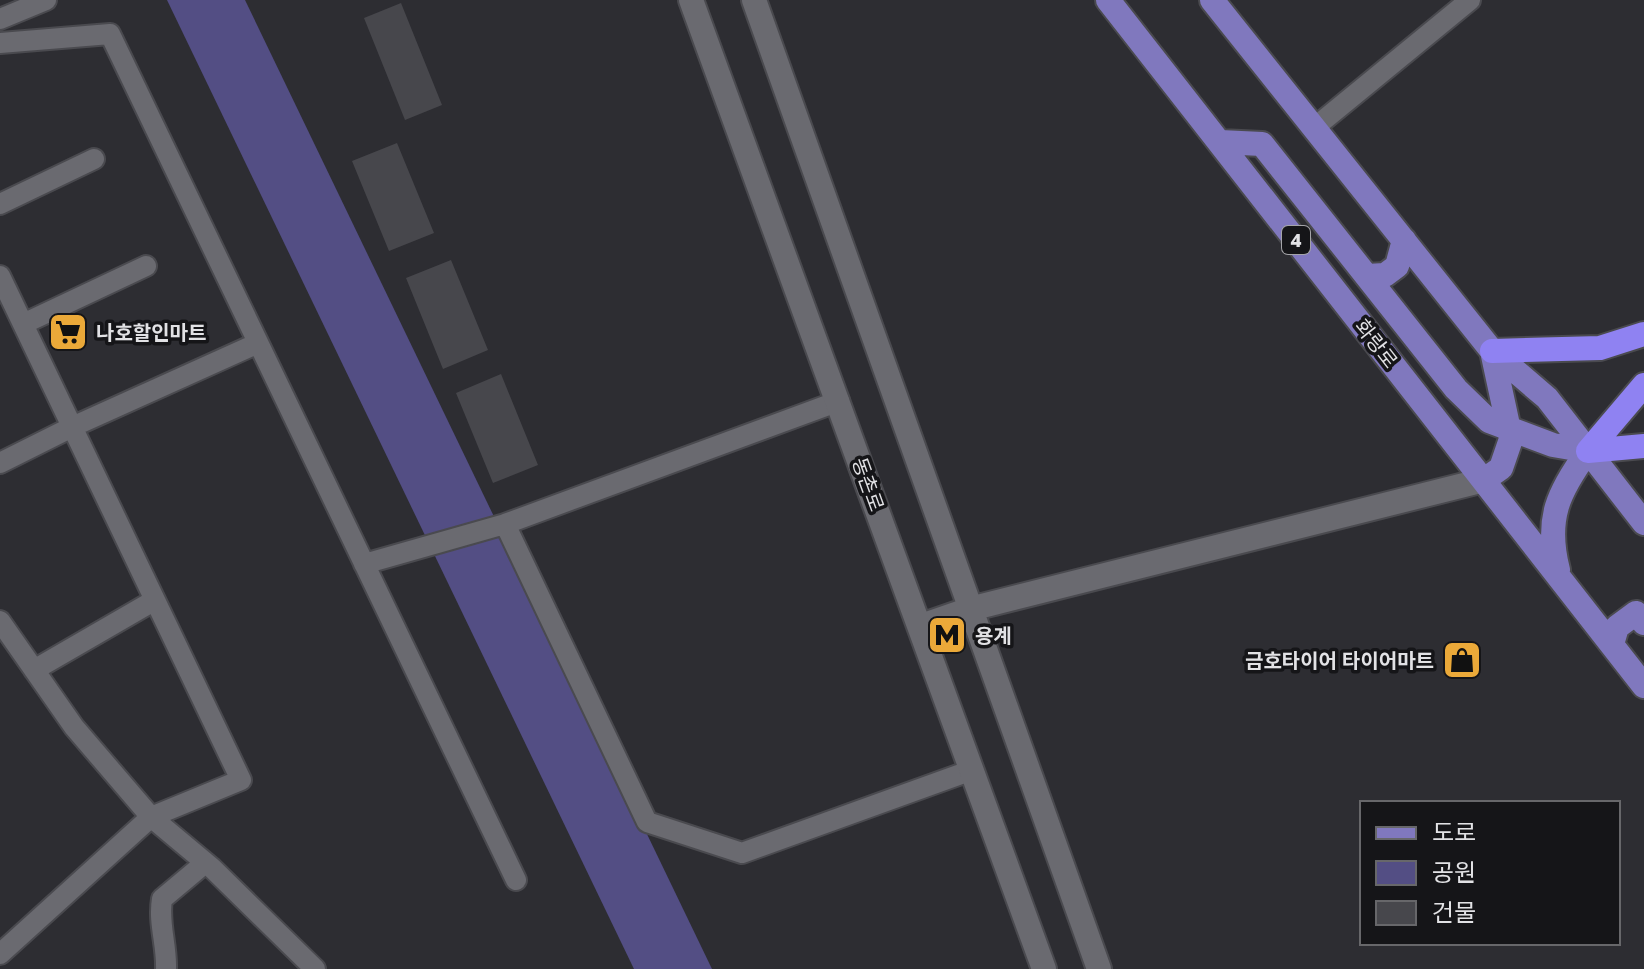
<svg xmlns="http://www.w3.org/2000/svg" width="1644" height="969" viewBox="0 0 1644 969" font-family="'Golos Text','Noto Sans KR',sans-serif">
<rect width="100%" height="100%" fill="#2d2d32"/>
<path fill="#534e84" d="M167,0H245L712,969H634Z"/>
<path fill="#47474c" d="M401,3L442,105L405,120L364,18Z
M397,143L434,233L389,251L352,161Z
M451,260L488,350L443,369L406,278Z
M501,374L538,465L493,483L456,393Z"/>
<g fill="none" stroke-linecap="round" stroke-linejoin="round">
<g stroke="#4a4a4f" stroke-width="24">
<path id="street" d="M0,19L46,0
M0,43L110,34L516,880
M1314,128L1470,0
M0,204L94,159
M0,276L241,780L151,817L0,954
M23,324L146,266
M0,463L72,427L258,343
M505,524L647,822L742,853L972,770
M364,564L505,524L839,401
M0,621L74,727L151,817L212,868L315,969
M34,670L155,600
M166,969C167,945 158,923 162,899L205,863"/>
</g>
<g stroke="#4a4a4f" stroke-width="28">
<path id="secondary" d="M691,0L1044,969
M754,0L1099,969
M921,626L970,609L1484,480"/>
</g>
<g stroke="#4a4a4f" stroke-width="28">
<path id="primary" d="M1108,0L1644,686
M1212,0L1492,351L1547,398L1644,523
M1220,142L1262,144L1456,389L1489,421L1553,445L1588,451
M1367,276L1385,275L1397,266L1404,240
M1484,480L1501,468L1511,439L1492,351
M1558,570C1545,519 1558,492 1588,451
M1612,644L1617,627L1636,613L1644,623"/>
</g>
<g stroke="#4a4a4f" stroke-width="28">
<path id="highway" d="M1492,351L1600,348L1644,334
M1588,451L1644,385
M1588,451L1644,446"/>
</g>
<use href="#street" stroke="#6a6a70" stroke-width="20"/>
<use href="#secondary" stroke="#6a6a70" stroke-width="24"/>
<use href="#primary" stroke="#8078be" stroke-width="24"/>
<use href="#highway" stroke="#8f82f2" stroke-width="24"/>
</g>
<defs>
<g id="supermarket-square" transform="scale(2)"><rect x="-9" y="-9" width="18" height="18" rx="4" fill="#eba939" stroke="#151518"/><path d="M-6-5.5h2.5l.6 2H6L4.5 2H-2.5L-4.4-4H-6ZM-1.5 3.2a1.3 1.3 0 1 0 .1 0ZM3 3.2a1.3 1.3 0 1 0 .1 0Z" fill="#111"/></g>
<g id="metro-square" transform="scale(2)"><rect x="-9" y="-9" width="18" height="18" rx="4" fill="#eba939" stroke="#151518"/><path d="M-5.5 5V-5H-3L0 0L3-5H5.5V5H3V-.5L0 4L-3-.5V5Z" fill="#111"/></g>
<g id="shop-square" transform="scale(2)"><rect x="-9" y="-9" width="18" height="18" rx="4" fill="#eba939" stroke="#151518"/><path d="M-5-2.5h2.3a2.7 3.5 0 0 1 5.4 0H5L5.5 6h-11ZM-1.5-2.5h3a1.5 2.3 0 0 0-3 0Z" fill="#111"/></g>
</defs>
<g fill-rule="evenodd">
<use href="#supermarket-square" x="68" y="332"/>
<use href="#metro-square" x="947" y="635"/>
<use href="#shop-square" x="1462" y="660"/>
</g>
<g text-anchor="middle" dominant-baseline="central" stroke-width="7" stroke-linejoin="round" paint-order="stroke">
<rect fill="#151518" stroke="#a4a4a8" stroke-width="2" x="1282" y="226" width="28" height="28" rx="6"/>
<g font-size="18" font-weight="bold" fill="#e2e2e5">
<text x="1296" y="240">4</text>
</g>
<g font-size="20" font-weight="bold" fill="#e2e2e5" stroke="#151518" text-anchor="start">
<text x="96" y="332">나호할인마트</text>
<text x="975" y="635">용계</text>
<text x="1434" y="660" text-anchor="end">금호타이어 타이어마트</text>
</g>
<g font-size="20" fill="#e2e2e5" stroke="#151518">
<text transform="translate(1377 343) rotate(52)">화랑로</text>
<text transform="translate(869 484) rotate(70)">동촌로</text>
</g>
</g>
<rect x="1360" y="801" width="260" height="144" fill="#151518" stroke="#67676a" stroke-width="2"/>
<rect x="1376" y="827" width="40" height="12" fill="#8078be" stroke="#67676a" stroke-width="2"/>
<text x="1432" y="841" font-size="24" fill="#e2e2e5">도로</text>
<rect x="1376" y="861" width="40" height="24" fill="#534e84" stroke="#67676a" stroke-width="2"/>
<text x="1432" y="881" font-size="24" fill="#e2e2e5">공원</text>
<rect x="1376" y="901" width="40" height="24" fill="#47474c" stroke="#67676a" stroke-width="2"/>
<text x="1432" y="921" font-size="24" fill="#e2e2e5">건물</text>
</svg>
